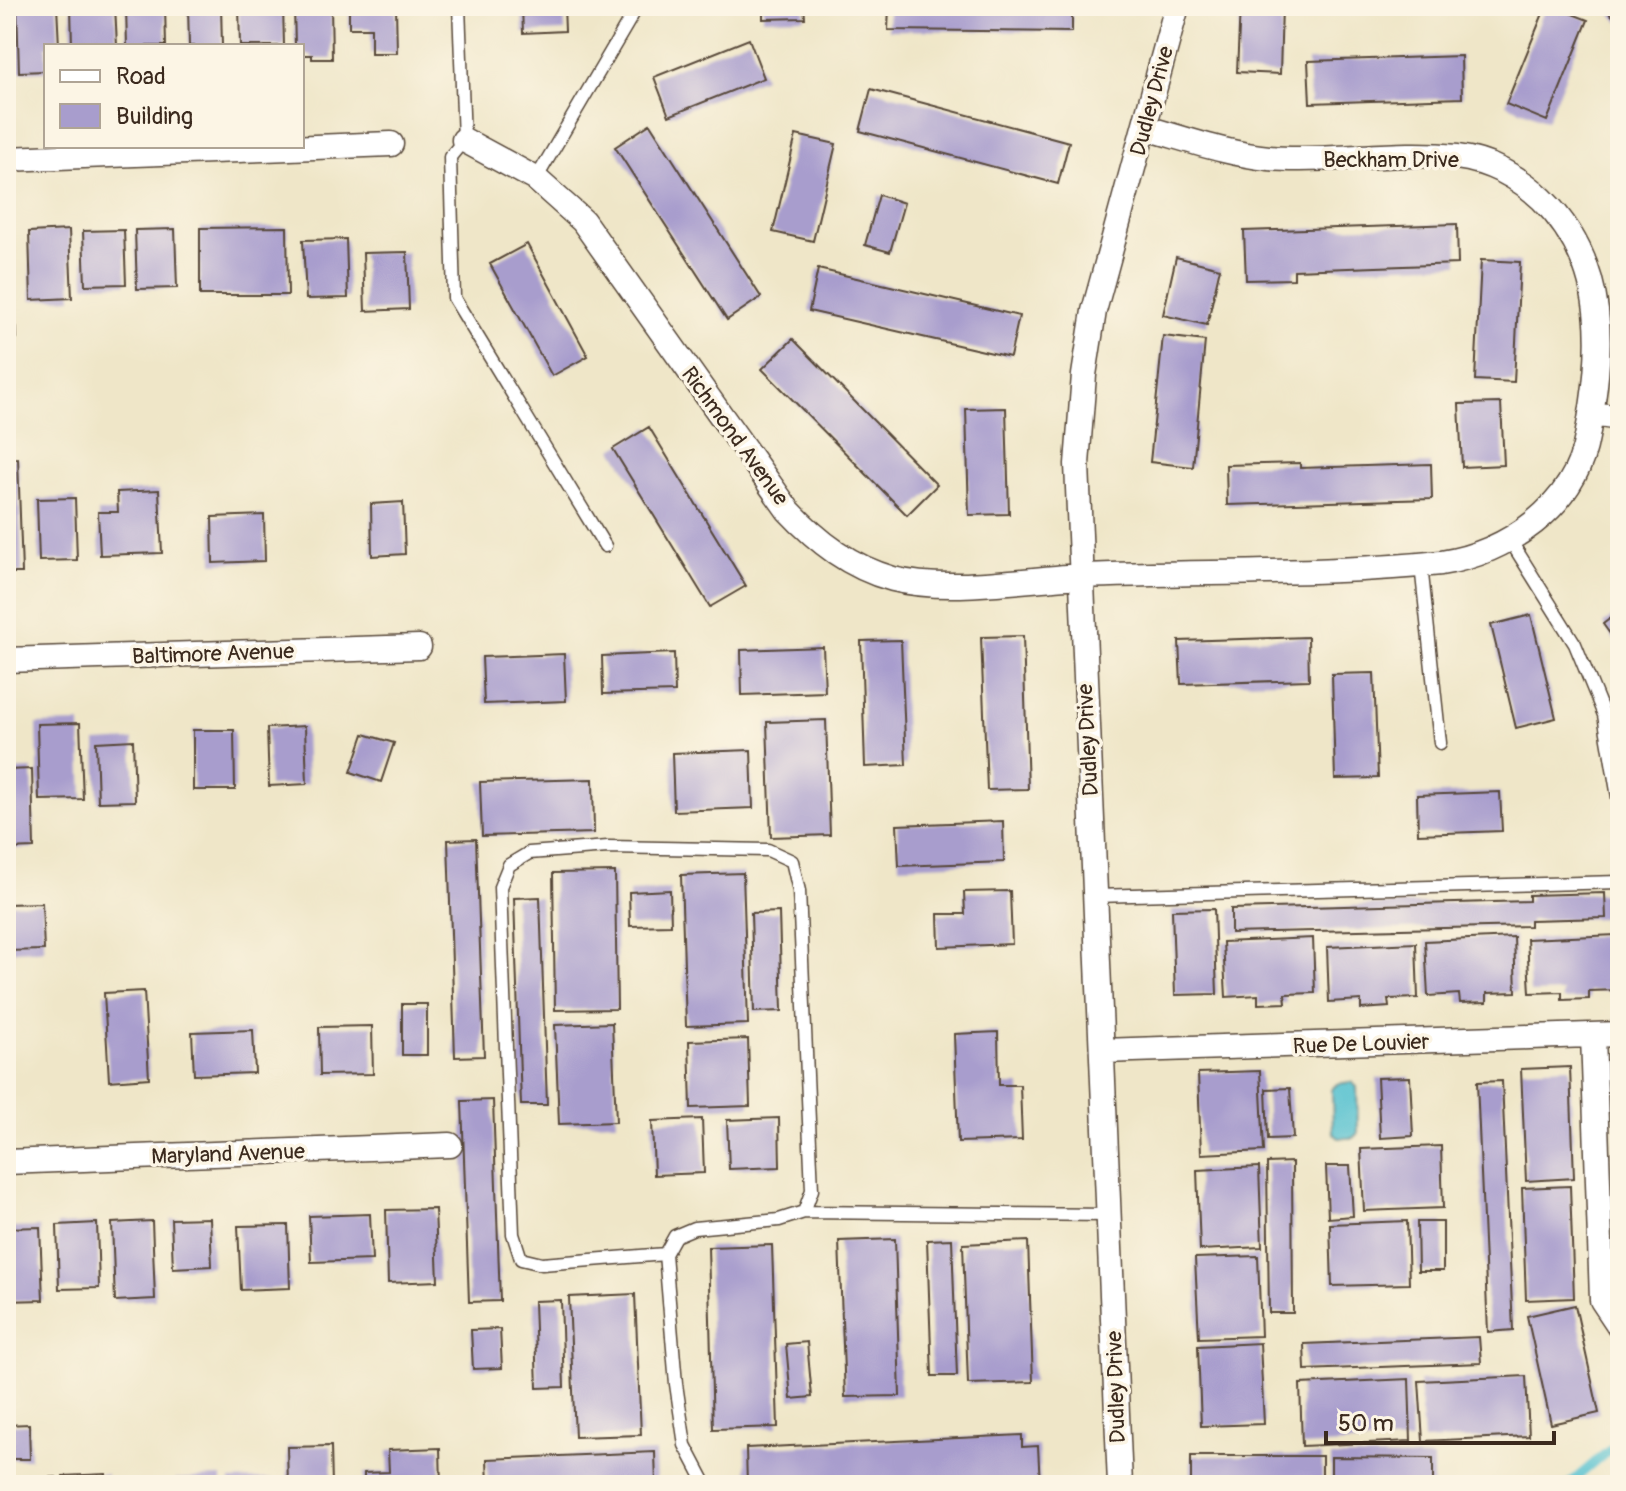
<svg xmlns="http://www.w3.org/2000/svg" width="1626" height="1491" viewBox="0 0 1626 1491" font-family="Pangolin,sans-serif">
<rect width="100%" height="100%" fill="#fcf5e5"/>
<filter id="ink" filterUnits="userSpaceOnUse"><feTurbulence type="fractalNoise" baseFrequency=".0125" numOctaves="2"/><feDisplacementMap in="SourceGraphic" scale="16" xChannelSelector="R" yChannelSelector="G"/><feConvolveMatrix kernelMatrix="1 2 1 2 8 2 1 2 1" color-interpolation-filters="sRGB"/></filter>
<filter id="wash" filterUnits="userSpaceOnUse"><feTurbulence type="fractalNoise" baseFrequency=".006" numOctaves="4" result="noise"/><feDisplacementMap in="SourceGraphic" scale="32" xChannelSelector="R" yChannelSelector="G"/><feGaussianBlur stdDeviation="1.8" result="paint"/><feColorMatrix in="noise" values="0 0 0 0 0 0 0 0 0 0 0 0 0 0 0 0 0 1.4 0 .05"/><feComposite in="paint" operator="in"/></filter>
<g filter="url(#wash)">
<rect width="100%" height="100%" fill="#efe6c8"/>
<path fill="#55c1d0" stroke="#487677" stroke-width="2" d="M1351,1082L1357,1087L1358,1133L1353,1138H1339L1333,1133L1332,1089L1337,1084Z"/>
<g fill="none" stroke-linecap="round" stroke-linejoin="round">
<path stroke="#55c1d0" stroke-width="9" d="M1568,1485L1620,1441"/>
</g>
<g id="blocks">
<path fill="#a89dcd" d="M17,6H57L59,46H46V71L19,72Z
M71,6H115L117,46H72Z
M126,6H165L166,46H127Z
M188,6H221L222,46H189Z
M239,6H283L284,46H240Z
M294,6H331L332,59H312V55H302V46H295Z
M349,6H396L397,53H371V28H349Z
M522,6H564L565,31L523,33Z
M763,6H804L805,18L763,19Z
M889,6H1072V32L888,30Z
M1240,6H1282L1280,74L1237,72Z
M1546,6H1552L1588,20L1547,121L1506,104Z
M1602,6H1620V23Z
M749,39L764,78L669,116L654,77Z
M1461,56L1462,98L1310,103L1308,61Z
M871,89L1069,142L1058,184L860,131Z
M650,124L761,297L727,320L615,147Z
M796,135L836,144L813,241L773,232Z
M879,195L904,203L890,252L865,245Z
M1457,224L1458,264L1294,270V279L1246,280L1244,231Z
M287,227L288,295H200V228Z
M175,229L177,288L137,289L135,230Z
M69,230L72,298L31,300L29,232Z
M124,230L126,284L85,285L83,231Z
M6,235H12L16,338L6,339Z
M346,239L348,298L306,299L303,240Z
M527,244L588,356L552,376L490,264Z
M407,252L409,309L365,311L363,253Z
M1176,257L1220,268L1207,325L1163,315Z
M1481,260L1520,262L1514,382L1475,380Z
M818,269L1019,316L1010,357L809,311Z
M1163,336L1205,341L1193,467L1150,462Z
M793,339L937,485L907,515L762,369Z
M1501,403L1504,465L1462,467L1459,404Z
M1006,408L1009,514L969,515L966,409Z
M649,427L746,586L710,607L613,449Z
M18,458L22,573H6V459Z
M1300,463V468L1431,464L1432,499L1227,505L1226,465Z
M159,490L162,553L100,555L98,512H118L117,492Z
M75,498L77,560L39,561L37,499Z
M403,502L405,554L372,556L371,504Z
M264,515L265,561L213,563L212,517Z
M1620,611V648L1603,624Z
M1531,615L1556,718L1516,728L1491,625Z
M1023,636L1028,789L987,790L981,637Z
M1308,637L1309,680L1181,684L1179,641Z
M901,640L906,765L865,767L861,641Z
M823,647L825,692L742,695L741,650Z
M674,653L675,692L603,694L602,656Z
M564,654L566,701L484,704L482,657Z
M1374,673L1378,778L1335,779L1332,674Z
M826,720L830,835L771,837L767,722Z
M80,723L83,799L39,800L37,724Z
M305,726L307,784L269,786L267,728Z
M193,730H234L235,790H193Z
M364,734L394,743L381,782L351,772Z
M133,740L135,801L98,802L96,742Z
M751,750L753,808L674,811L672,753Z
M32,769L34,848L6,849V770Z
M593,779L594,833L482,836L480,782Z
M1500,792L1502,831L1418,834L1417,795Z
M1003,821L1004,862L899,866L897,825Z
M476,839L484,1056L455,1057L448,840Z
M615,872L617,1009L555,1010L553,873Z
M743,873L748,1024L686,1026L681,875Z
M670,890L671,925L630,926L629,892Z
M1010,891L1012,944L939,947L938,914H965L964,892Z
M1605,893L1606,918L1530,920V926L1231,933V909L1529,901V895Z
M540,897L547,1105H521L514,898Z
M42,903L44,950L6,951V904Z
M1214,909L1217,994L1175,995L1172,910Z
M779,912L782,1011L754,1012L751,913Z
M1616,935L1619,990L1589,991V999L1562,1000V992L1530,993L1527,939Z
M1514,937L1516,992L1487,993V1002L1460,1003L1459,994L1428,996L1425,941Z
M1313,938L1315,993L1285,994L1286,1003L1258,1004V995L1226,997L1223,942Z
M1416,943L1418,998L1388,999L1389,1007L1361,1009V1000L1329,1002L1327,947Z
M144,991L149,1078L109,1081L104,993Z
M402,1004H427V1055H402Z
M612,1023L616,1122L559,1124L555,1025Z
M372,1026L373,1074L320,1075L319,1027Z
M253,1030L255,1073L194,1075L192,1032Z
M998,1032L999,1085H1020L1022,1140L958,1142L954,1034Z
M748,1039L750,1106L691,1108L689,1041Z
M1570,1067L1574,1178L1526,1181L1521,1069Z
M1260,1071L1264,1151L1201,1154L1198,1073Z
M1410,1077L1413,1136L1380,1138L1377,1078Z
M1502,1081L1513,1330L1488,1332L1477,1082Z
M1290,1088L1293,1138L1268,1139L1266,1089Z
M493,1100L500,1301L469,1302L462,1101Z
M779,1118L780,1167L729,1169L727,1120Z
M702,1119L704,1173L654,1175L652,1121Z
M1441,1146L1443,1208L1364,1211L1361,1149Z
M1292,1162L1293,1313H1269L1267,1163Z
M1326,1166H1350L1353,1216L1328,1218Z
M1259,1167L1262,1247L1200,1250L1197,1170Z
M1570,1186L1574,1298L1526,1300L1522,1188Z
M435,1209L438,1281L388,1283L386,1210Z
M370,1214L372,1260L311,1262L309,1216Z
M210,1218L212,1266L173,1268L171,1219Z
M152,1221L155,1299L115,1301L112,1223Z
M1407,1221L1409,1284L1332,1286L1330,1224Z
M1417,1222H1443V1271H1418Z
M97,1223L99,1288L59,1289L57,1225Z
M288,1225L290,1288L241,1290L238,1226Z
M40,1227L43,1300L6,1301V1228Z
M895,1239L900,1396L845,1397L839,1241Z
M952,1239L957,1376H932L927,1240Z
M1028,1241L1033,1382L968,1384L963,1244Z
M772,1245L778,1427L713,1429L708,1247Z
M1258,1256L1261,1336L1199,1338L1195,1258Z
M635,1294L641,1435L575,1437L569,1297Z
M561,1300L564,1387L537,1388L534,1301Z
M1575,1305L1599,1413L1551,1424L1527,1316Z
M500,1329L502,1368L473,1369L471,1330Z
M1479,1337L1481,1363L1305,1370L1304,1344Z
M807,1342L812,1397L791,1399L786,1344Z
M1260,1343L1264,1424L1201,1426L1198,1346Z
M1526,1376L1529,1436L1423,1441L1419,1381Z
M1409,1379L1411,1441L1302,1446L1300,1384Z
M29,1424L30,1459H6V1425Z
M1022,1435V1447L1038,1446L1040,1485H747L746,1448Z
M331,1446L332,1485H288L287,1447Z
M440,1448L441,1485H364V1473L389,1472L388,1450Z
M655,1452L656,1485H488L487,1459Z
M1191,1456H1322V1485H1191Z
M1331,1457L1433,1458V1485H1331Z
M106,1474L107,1485H63V1476Z
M56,1477L57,1485H15V1479Z
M221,1477V1485H176V1479Z
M271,1479V1485H230V1480Z"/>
</g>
</g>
<g filter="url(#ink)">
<use href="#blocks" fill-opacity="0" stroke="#564638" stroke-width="2"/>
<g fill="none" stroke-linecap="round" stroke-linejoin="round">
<g stroke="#564638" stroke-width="15">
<path id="service" d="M459,6L464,140L450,157L454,298L605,546
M536,179L637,7L693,6
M1510,540L1575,644L1604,715L1620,809
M1421,565L1440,743
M1095,896L1620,882
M804,1212L1109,1215
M665,1254L542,1264L521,1259L513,1234L500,887L509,865L529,853L608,847L768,850L792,861L799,891L812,1190L804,1212L779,1220L694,1228L675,1236L665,1254L676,1384L685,1445L706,1485"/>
</g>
<g stroke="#564638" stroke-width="27">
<path id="minor" d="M464,140L536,179L583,221L788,510C818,542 850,567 893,579C947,593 1025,579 1081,576C1200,571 1323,575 1441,563C1506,553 1575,507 1587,437C1603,351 1610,266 1542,199C1519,177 1489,161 1457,157C1395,150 1332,163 1269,158C1227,154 1186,139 1146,128
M6,159L391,144
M1592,414L1620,418
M6,660L419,647
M1593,1035L1602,1300L1620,1327
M1102,1051L1620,1034
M6,1162L450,1145
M1120,1485L1077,464L1084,375L1094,311L1177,6"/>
</g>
<use href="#service" stroke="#fff" stroke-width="12"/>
<use href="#minor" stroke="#fff" stroke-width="24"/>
</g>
</g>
<g text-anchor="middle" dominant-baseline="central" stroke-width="7" stroke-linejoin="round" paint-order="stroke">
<g font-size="22" fill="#3b2a1e" stroke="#fcf5e5">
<text transform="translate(1152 101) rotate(-75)">Dudley Drive</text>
<text x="1391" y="160">Beckham Drive</text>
<text transform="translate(735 436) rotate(54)">Richmond Avenue</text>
<text transform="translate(213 654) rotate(-2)">Baltimore Avenue</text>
<text transform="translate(1088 740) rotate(-93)">Dudley Drive</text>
<text transform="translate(1361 1044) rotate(-2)">Rue De Louvier</text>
<text transform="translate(228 1154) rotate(-2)">Maryland Avenue</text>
<text transform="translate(1116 1387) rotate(-92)">Dudley Drive</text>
</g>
</g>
<rect width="1626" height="1491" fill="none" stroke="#fcf5e5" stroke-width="32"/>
<rect x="44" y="44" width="260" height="104" fill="#fcf5e5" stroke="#afa495" stroke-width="2"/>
<rect x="60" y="70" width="40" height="12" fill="#ffffff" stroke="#afa495" stroke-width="2"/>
<text x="116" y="84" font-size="24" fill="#3b2a1e">Road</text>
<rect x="60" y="104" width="40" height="24" fill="#a89dcd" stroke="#afa495" stroke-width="2"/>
<text x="116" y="124" font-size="24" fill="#3b2a1e">Building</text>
<path d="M1326 1431v12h228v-12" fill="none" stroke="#3b2a1e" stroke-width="4"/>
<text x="1338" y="1431" font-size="24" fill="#3b2a1e" stroke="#fcf5e5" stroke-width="6" paint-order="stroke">50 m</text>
</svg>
